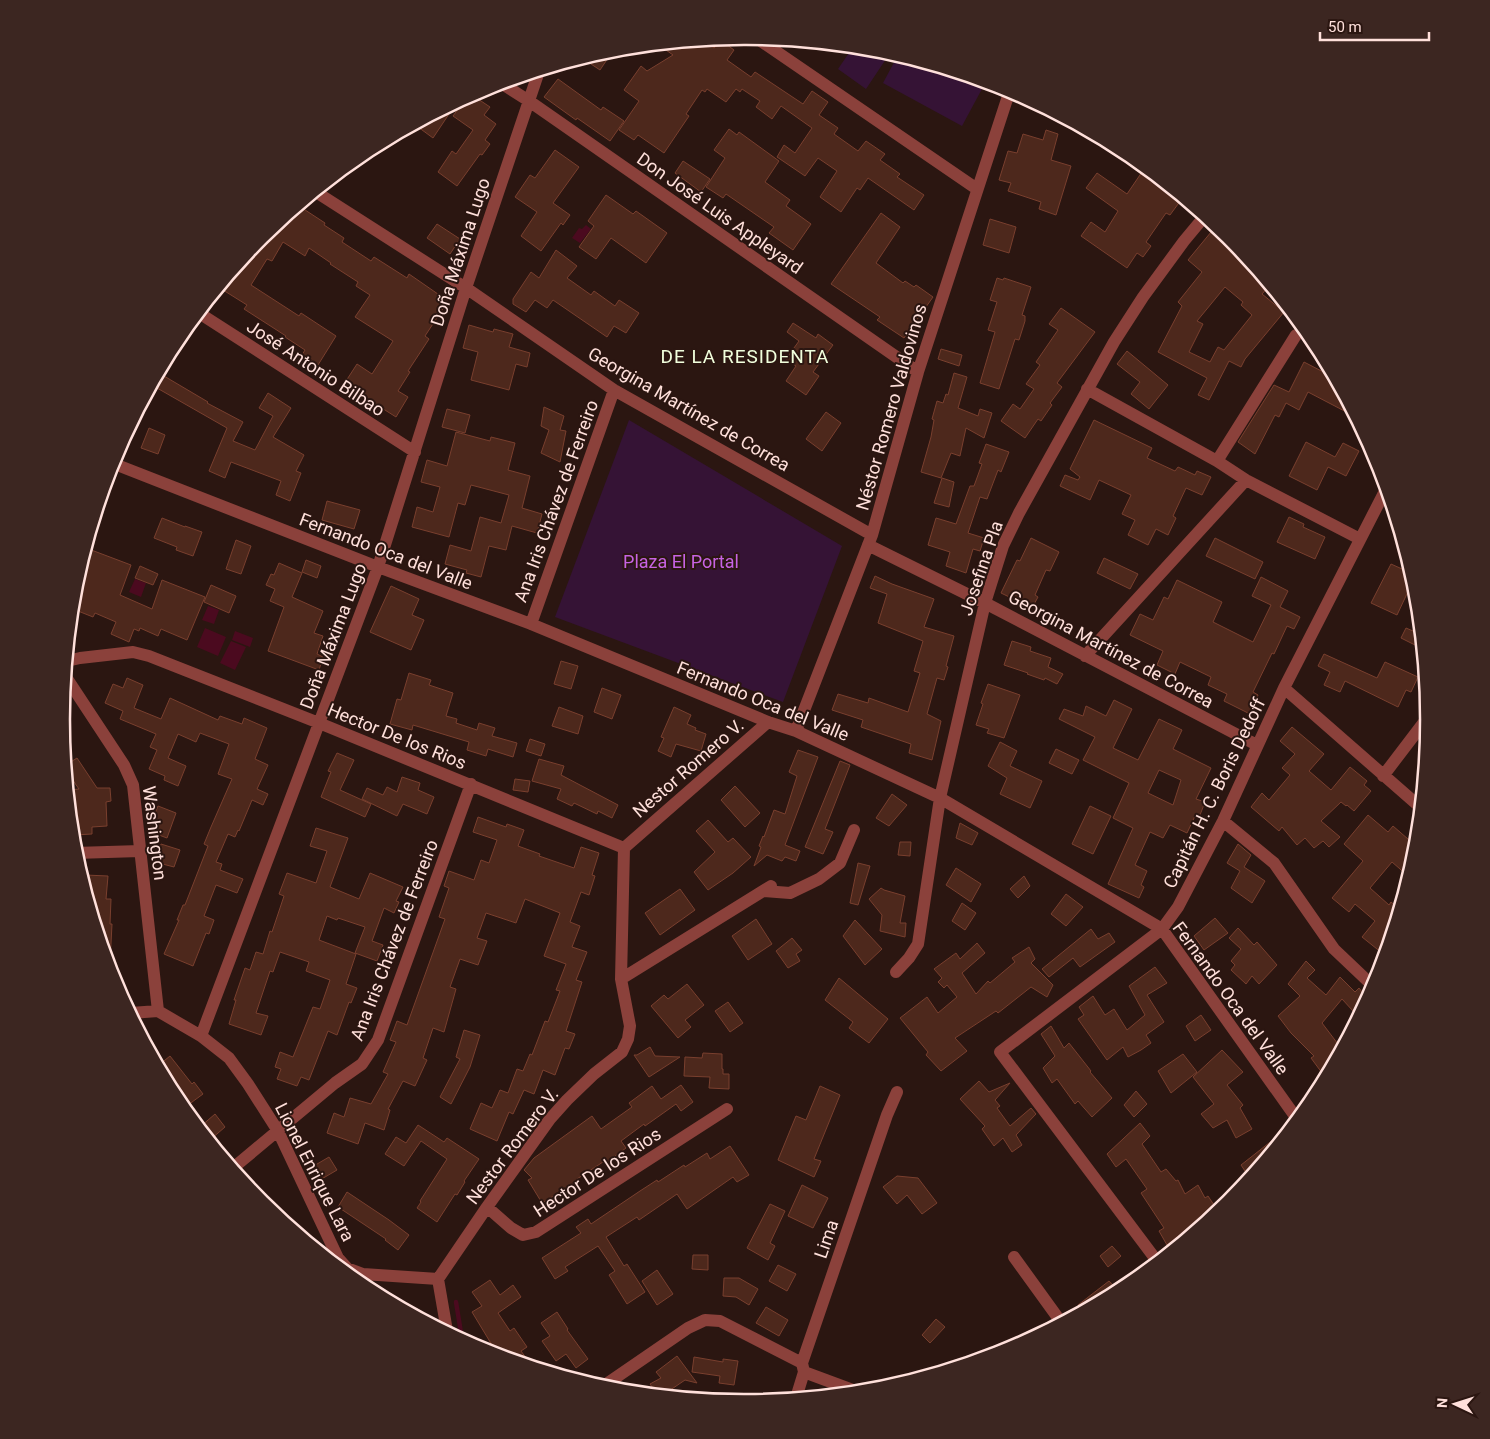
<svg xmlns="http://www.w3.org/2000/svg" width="1490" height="1439" viewBox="0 0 1490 1439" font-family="Roboto,sans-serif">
<rect width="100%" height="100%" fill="#2b1611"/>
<path fill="#351335" d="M853,47L879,49L890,53L866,89L838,69Z
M898,55L960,74L983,87L962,126L883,83Z
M629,420L842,546L783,702L555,617Z"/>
<path fill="#4b0a1f" d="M586,225L591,229L580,243L572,238L579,228L582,229Z
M135,579L146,583L141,597L129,592Z
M208,606L219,610L214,624L202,620Z
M205,628L226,637L218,656L197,647Z
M235,631L253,638L250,647L232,640Z
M231,641L246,647L235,670L220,663Z"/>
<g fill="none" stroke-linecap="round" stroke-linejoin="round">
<path stroke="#4b0a1f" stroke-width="4.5" d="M456,1302L462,1339"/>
</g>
<path fill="#4d281c" stroke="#793f2e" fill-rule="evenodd" d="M703,40L714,48L722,41L734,50L727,60L751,77L755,72L803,104L812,91L828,102L819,115L838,128L834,134L858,151L866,141L885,154L880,160L900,174L897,177L924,195L914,210L868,178L860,190L857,188L841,212L820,197L837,171L818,158L805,176L777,157L784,145L795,153L812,128L781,106L772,119L756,107L760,101L742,89L740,92L736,89L726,102L707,89L705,92L702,90L686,114L689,116L664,153L638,135L634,140L619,130L639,101L624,90L641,66L647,71L673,55L659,45Z
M614,49L600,70L582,58L612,49Z
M558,79L601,110L603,107L624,121L610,141L577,118L576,120L544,97Z
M472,95L490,107L484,115L496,124L485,140L490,144L482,155L480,154L457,186L438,172L452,151L456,154L473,130L453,116L466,98Z
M457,102L433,138L418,127L422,121Z
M729,129L737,135L739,132L779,161L765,182L790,200L786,206L811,224L793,250L769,233L774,227L726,194L723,198L706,187L725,158L714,150Z
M1046,130L1058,134L1051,160L1071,166L1056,215L1039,209L1041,202L1008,191L1011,183L999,180L1008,151L1017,153L1023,134L1043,140Z
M555,150L579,167L553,203L570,215L563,225L561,223L541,251L521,236L537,212L515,197L530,175L535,178Z
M683,161L710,179L701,192L675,173Z
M1142,172L1181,200L1170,215L1166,213L1146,242L1151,246L1143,257L1137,253L1127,268L1081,236L1091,222L1105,232L1118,211L1086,188L1097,173L1127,194Z
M606,195L633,214L636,211L667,233L646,263L611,238L596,259L579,247L594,226L588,221Z
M299,206L325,223L324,225L344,238L342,242L371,261L374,257L407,278L409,274L448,301L425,336L429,339L408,371L410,372L398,391L408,397L396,417L344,384L357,364L372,374L393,341L355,317L370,295L356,286L358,282L330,264L331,263L309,248L305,256L283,242L272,261L267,259L251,285L299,316L301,313L336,336L318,365L302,355L305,350L285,337L286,336L244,309L247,305L223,290L240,264L262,236Z
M881,213L900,227L876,263L903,283L905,281L914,287L916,285L933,297L904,338L877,320L880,317L831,284Z
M990,219L1016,227L1009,253L983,245Z
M437,224L460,239L450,254L427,238Z
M1216,226L1228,237L1239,250L1237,252L1250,263L1269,286L1262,294L1284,312L1245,359L1241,367L1229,361L1209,400L1198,395L1207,378L1158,352L1182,306L1178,302L1202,272L1188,260ZM1225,287L1243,302L1241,305L1252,315L1224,350L1218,347L1210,362L1189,352L1203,324L1197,321Z
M556,250L577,266L567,278L591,295L594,291L615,306L619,300L639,313L626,333L614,326L607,337L553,300L547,308L535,300L526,312L513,304V299L531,272L539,278Z
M997,278L1003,280L1004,278L1031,287L1022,315L1025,316V321L1019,340L1015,339L999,389L980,383L995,332L988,330L997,302L990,300Z
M1061,308L1095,332L1057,383L1062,387L1050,403L1052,405L1041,421L1038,419L1025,438L1001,421L1013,404L1020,409L1034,389L1026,384L1040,365L1036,362L1058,330L1049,324Z
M793,323L816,338L818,334L833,345L813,372L819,376L806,395L786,381L796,366L786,359L799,341L787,332Z
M469,325L493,332L494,329L513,334L509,347L530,353L527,367L516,364L509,390L471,380L478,352L463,348Z
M941,349L962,355L959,366L938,359Z
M1127,351L1168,385L1149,409L1131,394L1140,382L1117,364Z
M1304,362L1333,377L1354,416L1308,392L1299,410L1286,403L1279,417L1275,415L1255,454L1238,442L1274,385L1289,392Z
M954,373L967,377L958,408L978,416L980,409L992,413L984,438L966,428L960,456L951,453L941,478L921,472L931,437L934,420L932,419L937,401L943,403L946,394L948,395Z
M164,376L208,402L207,403L243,422L233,441L255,450L273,416L259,408L268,393L291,408L273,437L304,455L296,471L301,473L290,501L276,495L281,481L231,462L225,478L209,471L227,428L157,388Z
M544,407L564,416L560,430L566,431L560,462L541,453L549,430L541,426Z
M447,409L470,415L465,433L442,427Z
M826,412L841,423L822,451L806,439Z
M1094,420L1152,448L1147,458L1175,471L1178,467L1195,475L1197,471L1211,477L1202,495L1186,488L1173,516L1176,518L1168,535L1156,529L1148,545L1128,535L1135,520L1122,514L1131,495L1099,480L1090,500L1060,486L1065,475L1078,480L1080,477L1070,469Z
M149,428L165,435L158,454L141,448Z
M456,432L490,441L491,437L515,443L508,470L530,476L522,508L542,514L537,533L512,526L506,550L489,546L481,577L466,573L467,570L445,564L450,545L471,551L480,517L501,523L509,495L471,485L465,505L458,503L449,537L412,527L417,507L433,512L440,487L421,482L427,460L447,466Z
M1306,442L1335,457L1343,443L1359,451L1346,476L1328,467L1317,490L1289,476Z
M986,444L1009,452L1001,472L998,470L987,499L980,497L968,533L984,538L980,551L973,549L966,573L946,566L950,552L928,545L936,518L956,524L970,486H974L982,464L979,463Z
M942,478L954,482L949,507L934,503Z
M327,501L360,510L354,529L322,520Z
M1289,517L1304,524L1303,527L1325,537L1315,559L1277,542Z
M162,518L185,527V526L202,532L193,556L176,550L177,547L154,538Z
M1031,538L1059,552L1050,571L1046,570L1035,595L1038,597L1032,608L1001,593L1017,560L1020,561Z
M1215,538L1263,562L1255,579L1206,556Z
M236,540L251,546L241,574L226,569Z
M86,548L131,565L120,595L152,609L162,580L205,597L187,640L161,629L158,636L140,628L139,631L134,629L129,642L111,634L116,622L95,613L93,617L73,609L85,576L79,574Z
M1104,558L1138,574L1130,589L1097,573Z
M306,560L321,566L317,578L302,572Z
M279,563L302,573L292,597L323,611L314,633L323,636L317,654L323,657L319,670L268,651L284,607L270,601L275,589L266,585L271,574L274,575Z
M1391,564L1411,573L1413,581L1397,615L1371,603Z
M140,566L158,574L153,585L135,578Z
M875,576L892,584L934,599L924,627L954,636L946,666L948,667L944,680L937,678L927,714L941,721L932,760L909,753L911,744L861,727L863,720L832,710L838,694L868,703L869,698L908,712L920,673L914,671L923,641L878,623L887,594L870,588Z
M1261,577L1288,591L1280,607L1300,617L1294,629L1287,626L1274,654L1272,653L1253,692L1258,695L1250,714L1224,701L1227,694L1208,685L1211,677L1180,662L1175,674L1157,665L1163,651L1130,635L1140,614L1153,620L1164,597L1168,599L1177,580L1222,602L1213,622L1253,642L1271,605L1252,596Z
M211,585L236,596L229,613L204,602Z
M391,586L419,599L412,615L424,620L411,650L370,632Z
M1406,628L1420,634L1421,648L1401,638Z
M1012,641L1031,647L1030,651L1051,658L1048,667L1063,674L1057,684L1045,678L1044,680L1027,674L1028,673L1004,665Z
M1324,654L1377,678L1385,662L1418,677L1411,692L1406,690L1398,707L1345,681L1340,692L1324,685L1330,672L1318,666Z
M561,661L578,666L571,689L554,684Z
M409,673L431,680L429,685L453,693L446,716L457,719L456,723L477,730L479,723L495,728L492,736L517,743L513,757L488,749L486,756L467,750L469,742L413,725L412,730L390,724L397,699L401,700Z
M127,678L143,685L134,708L161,719L170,698L218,720L220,716L242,724L244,718L267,728L255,759L268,765L257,789L268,794L263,805L252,800L239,831L238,830L235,837L228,834L216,862L222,864L220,870L243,879L237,893L216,885L204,916L214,920L209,934L206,933L193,966L164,954L179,920H177L183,905H185L208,846L204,844L211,827L232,779L218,774L229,744L200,733L196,742L178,734L168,758L186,766L178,786L164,780L165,776L149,769L157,750L150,747L156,734L120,719L123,711L105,703L113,684L123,688Z
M988,684L1020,695L1004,738L987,733L989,729L976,725L983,704L981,703Z
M602,688L621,695L612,719L594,712Z
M1114,700L1132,709L1113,748L1138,760L1159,719L1182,730L1173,749L1211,768L1196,799L1205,802L1200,815L1196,814L1187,833L1170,825L1163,838L1150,832L1135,865L1147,871L1141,885L1144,887L1139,898L1108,884L1133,828L1113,818L1129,783L1083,760L1095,737L1059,719L1064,709L1083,716L1086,706L1106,716ZM1159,770L1181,780L1173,805L1148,793Z
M559,707L583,716L578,734L552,726Z
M674,707L691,715L687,724L696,728L695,730L706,734L701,751L676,744L671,757L658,751L664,738L661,737Z
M1292,727L1324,754L1309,771L1331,790L1350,767L1367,781L1364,785L1371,791L1354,811L1347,805L1346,806L1341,802L1321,821L1340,837L1329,847L1323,841L1314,848L1305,838L1297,845L1282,827L1279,831L1251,807L1262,793L1269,800L1290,775L1282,768L1295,754L1280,741Z
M530,739L545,744L541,756L526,751Z
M1000,742L1017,751L1010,766L1042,781L1030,808L1000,794L1007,778L988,766Z
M1056,749L1079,760L1072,774L1049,763Z
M798,750L818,757L785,845L800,851L796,861L785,857L782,861L767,855L754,866L761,847L759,846L763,836L764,837L774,810L785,814L797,776L789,772Z
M337,753L354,760L340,790L371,804L365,817L321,797L331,772L328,771Z
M77,758L97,788H110L111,801L106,802L107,826L92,827V834L74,835L73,816H71L69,790L79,789L67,772L66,765Z
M539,759L564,766L561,775L618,805L612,818L598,811L597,814L574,803L572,806L557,799L561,789L532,781Z
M840,761L850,765L825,829L833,832L823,854L805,847Z
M402,777L420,783L418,790L434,797L427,814L403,804L397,816L362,799L367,788L383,795L387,787L397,792Z
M515,779L530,781L528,792L513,790Z
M735,786L760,813L745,827L721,800Z
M892,794L907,805L889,826L876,818Z
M158,806L176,813L167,838L148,831Z
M1090,806L1111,816L1093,854L1072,844Z
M1368,815L1388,832L1393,826L1416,846L1415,853L1408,876L1392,862L1370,888L1389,905L1391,902L1398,908L1386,948L1382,953L1362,937L1375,921L1355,904L1349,912L1332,898L1363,861L1344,844Z
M478,817L506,827L507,824L524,830L518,846L540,854L539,856L574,868L581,847L599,853L592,875L595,876L589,895L581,892L570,922L580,926L572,947L587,952L576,980L582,982L566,1031L575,1034L569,1049L565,1048L555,1075L543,1070L534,1094L524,1090L513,1114L509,1112L497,1141L470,1129L481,1103L492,1108L500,1090L508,1093L517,1069L523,1071L530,1054L532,1055L545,1021L548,1022L560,991L556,990L566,964L544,956L560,913L525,899L516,923L486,913L477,938L487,941L478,965L460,959L450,987L456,989L444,1032L433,1028L423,1058L427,1060L415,1086L403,1081L388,1109L390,1110L384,1130L365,1123L358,1144L327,1133L334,1113L344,1117L350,1098L371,1104L388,1074L383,1072L396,1042L390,1040L397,1021L407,1025L445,919L439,917L449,888L444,886L449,871L474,880L481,860L489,863L497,840L473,832Z
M708,820L728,842L733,838L751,857L733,873L708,890L694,872L715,852L696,831Z
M960,823L978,833L972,845L956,838Z
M316,828L348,838L330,887L359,899L370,873L403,887L396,901L399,902L394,913L384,908L372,941L383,945L377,961L355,953L365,927L338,918L337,920L327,916L319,940L356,954L346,984L357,988L351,1003L349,1002L337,1035L328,1031L309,1080L301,1077L297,1086L277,1079L281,1069L275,1067L280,1052L293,1057L313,1007L320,1009L330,980L306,971L309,962L280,952L273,972L270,971L256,1013L268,1016L261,1035L229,1024L236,1000H234L245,968L250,970L256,952L263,954L270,931L272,932L284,896L279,894L287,873L316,883L327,851L310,846Z
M900,842H911L910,856L898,855Z
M161,844L180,850L174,867L155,862Z
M1238,844L1251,855L1244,867L1265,881L1252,903L1231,888L1240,871L1227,863Z
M858,863L870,866L858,905L850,903Z
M956,868L981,884L971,902L946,885Z
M85,875L108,876L106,899H111L110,924H112L110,963L108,964L89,900L90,891L86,890L85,886Z
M1024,876L1030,886L1018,898L1010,889Z
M881,888L884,890L905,896L900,923H906L905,937L880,931L882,915L869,899Z
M680,889L695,910L660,935L645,913Z
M1066,894L1083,907L1066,926L1051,914Z
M962,903L976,913L965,930L952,921Z
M1215,918L1228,933L1204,950L1194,936Z
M756,919L772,944L748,960L732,936Z
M855,920L882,949L865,965L843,936Z
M1238,928L1254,945L1257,942L1277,965L1259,984L1252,976L1246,984L1231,970L1235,965L1231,961L1241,949L1229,938Z
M1091,929L1098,939L1109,933L1115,942L1080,967L1073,958L1049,977L1042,969Z
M792,938L802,950L796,954L800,961L788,968L776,951Z
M977,943L985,953L962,973L976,994L988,981L990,983L1015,962L1012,958L1029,947L1035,959L1031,963L1053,985L1047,997L1031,987L998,1013L996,1011L955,1038L967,1051L941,1071L926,1055L928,1052L900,1018L927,997L938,1013L957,997L947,985L944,988L938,982L942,978L934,969L956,953L960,959Z
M1306,961L1315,970L1307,978L1326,995L1340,977L1355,992L1359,988L1366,997L1353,1011L1342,999L1322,1023L1341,1048L1325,1077L1311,1058L1314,1056L1291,1033L1278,1016L1300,996L1288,984Z
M1155,967L1167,983L1147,995L1164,1022L1146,1035L1151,1043L1141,1050L1128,1057L1123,1047L1107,1060L1078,1019L1084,1015L1079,1007L1093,996L1105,1015L1114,1009L1127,1030L1145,1015L1129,986Z
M839,978L888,1019L869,1043L849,1028L853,1022L825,1000Z
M687,984L704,1005L685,1020L691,1027L678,1038L651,1006L664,995L668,999Z
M728,1002L743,1023L730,1032L715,1011Z
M1201,1015L1211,1030L1195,1041L1186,1026Z
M1051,1026L1064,1048L1069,1043L1091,1071L1090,1072L1112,1098L1092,1117L1078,1101L1075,1104L1057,1079L1052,1083L1043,1068L1055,1056L1041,1034Z
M464,1030L480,1035L470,1067L451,1104L440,1097L460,1059L456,1057Z
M650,1047L655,1056L680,1057L649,1077L634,1055H637Z
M1222,1050L1243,1072L1227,1085L1243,1105L1240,1108L1252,1129L1236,1138L1227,1120L1213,1128L1201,1114L1214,1104L1193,1077Z
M703,1053L722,1054V1069H723V1074H729V1089L709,1088L710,1077L684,1076L685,1057L702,1058Z
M1183,1054L1197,1072L1171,1093L1158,1071Z
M170,1056L192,1084L194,1082L203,1094L188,1105L168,1078L166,1079L159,1065Z
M979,1081L989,1092L1010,1083L995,1100L1000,1106L997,1108L1010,1126L1031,1108L1036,1114L1016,1135L1022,1145L1012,1152L1003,1138L994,1146L982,1129L985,1126L960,1099Z
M681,1085L693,1102L681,1111L676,1104L645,1126L644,1124L621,1141L626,1148L607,1162L606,1160L577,1179L578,1181L572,1185L542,1203L528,1180L532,1178L524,1170L534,1158L592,1116L601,1129L632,1107L629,1103L652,1086L661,1099Z
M820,1086L840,1095L814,1159L821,1161L814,1177L778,1160L796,1116L806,1120Z
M1136,1091L1147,1104L1134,1117L1124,1105Z
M215,1114L225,1127L210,1140L200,1127Z
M1140,1123L1150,1136L1142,1144L1161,1172L1166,1169L1176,1181L1178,1180L1185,1194L1198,1185L1205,1198L1208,1196L1218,1211L1197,1228L1194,1224L1167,1245L1159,1231L1164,1228L1141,1193L1147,1189L1126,1159L1116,1167L1107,1154Z
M418,1125L444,1142L447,1138L479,1159L464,1181L465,1182L457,1195L455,1194L437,1222L417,1208L421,1202L420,1201L447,1159L421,1141L404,1166L385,1154L396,1137L406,1143Z
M1274,1139L1278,1142L1249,1177L1241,1165Z
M730,1146L749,1175L737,1182L733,1177L687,1209L677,1194L639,1220L637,1217L606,1237L624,1266L627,1264L645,1292L627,1304L609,1275L615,1271L598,1246L565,1267L568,1271L555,1279L542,1258L581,1233L576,1227L588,1219L591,1224L640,1191L657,1180L658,1182L684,1165L685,1167L707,1153L710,1159Z
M329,1157L337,1170L320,1180L312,1167Z
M897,1176L918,1178L937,1203L922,1214L907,1195L897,1204L883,1187Z
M802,1185L828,1198L813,1228L788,1216Z
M347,1192L389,1220L409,1235L398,1250L385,1240L386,1239L338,1207Z
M770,1204L785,1211L770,1243L775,1246L768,1260L747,1248Z
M1112,1246L1121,1256L1108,1267L1100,1256Z
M693,1255H708V1270L692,1269Z
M778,1265L796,1274L787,1291L769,1281Z
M657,1270L673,1294L657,1305L642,1281Z
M724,1278H739L758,1289L749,1305L736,1297L723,1296Z
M490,1280L500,1295L513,1285L521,1297L498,1313L510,1331L514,1328L527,1347L521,1351L531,1365L498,1355L472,1312L482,1306L472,1292Z
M1109,1281L1118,1291L1082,1310L1078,1305Z
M766,1307L788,1320L779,1336L756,1323Z
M557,1312L568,1329L567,1330L588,1359L576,1368L566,1354L556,1361L542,1341L550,1336L541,1323Z
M936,1319L945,1327L930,1343L922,1335Z
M677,1356L697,1383L685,1380L663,1395L657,1394L650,1384L661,1378L656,1372Z
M694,1357L723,1362V1359L738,1361L734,1385L719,1383L720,1376L692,1372Z"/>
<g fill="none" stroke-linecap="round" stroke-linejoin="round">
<path stroke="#8b413b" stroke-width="12" d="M755,37L977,189
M501,83L529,101L918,372
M316,192L466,288L614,390L872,535
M199,313L415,452
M1087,389L1217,461L1246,480L1360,539
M1217,461L1296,335
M112,463L378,567L531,624L768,722L796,731L940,798L1162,929L1297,1119
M868,545L985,603L1257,745
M531,624L614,390
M1085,656L1246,480
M67,661L80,658L133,652L149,656L319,723L624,848
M66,677L124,765L133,785L158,1011
M1284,688L1420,807
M796,731L872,535L918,372L1010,90
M1383,776L1428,717
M1223,821L1274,863L1334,949L1373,986
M75,853L140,851
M764,891L790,893L819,879L840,863L854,830
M896,972L909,958L918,944L940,798L985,603L1003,546L1019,513L1114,342L1143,297L1184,241L1204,217
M621,979L771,886
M131,1013L158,1011L201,1036L229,1058L248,1084L278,1131L338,1258L347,1268L363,1274L438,1279
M201,1036L378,567L466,288L539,71
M233,1168L335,1083L362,1064L378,1040L471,784
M487,1207L511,1228L523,1235L536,1232L727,1109
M1014,1257L1061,1322
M1157,1261L1000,1052L1162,929L1178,907L1223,821L1284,688L1386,489
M438,1279L487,1207L550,1119L567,1100L594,1074L622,1052L628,1039L630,1026L621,979L624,848L768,722
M438,1279L447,1331
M804,1372L858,1392
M602,1387L688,1328L705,1320L720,1321L802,1363
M796,1398L804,1372L802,1363L887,1115L897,1092"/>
</g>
<g text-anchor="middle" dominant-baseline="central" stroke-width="4" stroke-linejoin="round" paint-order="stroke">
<g font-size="18" fill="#ffe0db" stroke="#2b1611">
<text transform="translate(720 213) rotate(35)">Don José Luis Appleyard</text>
<text transform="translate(460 252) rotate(-72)">Doña Máxima Lugo</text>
<text transform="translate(316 368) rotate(33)">José Antonio Bilbao</text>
<text transform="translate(891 407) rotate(-74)">Néstor Romero Valdovinos</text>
<text transform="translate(689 409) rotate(30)">Georgina Martínez de Correa</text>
<text transform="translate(556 501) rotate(-70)">Ana Iris Chávez de Ferreiro</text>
<text transform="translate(386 551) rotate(21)">Fernando Oca del Valle</text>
<text transform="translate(981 568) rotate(-71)">Josefina Pla</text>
<text transform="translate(333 636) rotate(-69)">Doña Máxima Lugo</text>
<text transform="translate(1111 649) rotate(28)">Georgina Martínez de Correa</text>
<text transform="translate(763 701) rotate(22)">Fernando Oca del Valle</text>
<text transform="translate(397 736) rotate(22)">Hector De los Rios</text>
<text transform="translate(688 768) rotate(-41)">Nestor Romero V.</text>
<text transform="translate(1214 793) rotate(-64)">Capitán H. C. Boris Dedoff</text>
<text transform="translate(155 833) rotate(83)">Washington</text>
<text transform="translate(394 940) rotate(-69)">Ana Iris Chávez de Ferreiro</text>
<text transform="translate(1231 998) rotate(54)">Fernando Oca del Valle</text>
<text transform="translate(512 1146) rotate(-53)">Nestor Romero V.</text>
<text transform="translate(315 1172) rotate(63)">Lionel Enrique Lara</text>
<text transform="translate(597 1172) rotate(-33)">Hector De los Rios</text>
<text transform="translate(826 1239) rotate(-71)">Lima</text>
</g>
<g font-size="18" fill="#c763e3" stroke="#2b1611">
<text x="681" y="561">Plaza El Portal</text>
</g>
<g font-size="19" letter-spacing="1" fill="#f1ffdd" stroke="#2b1611">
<text x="745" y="356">DE LA RESIDENTA</text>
</g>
</g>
<path d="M0 0H1490V1439H0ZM744 45H746A674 674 0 0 1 1420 719V720A674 674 0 0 1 746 1394H744A674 674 0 0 1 70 720V719A674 674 0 0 1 744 45Z" fill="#3c2621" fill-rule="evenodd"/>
<path fill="none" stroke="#ffe0db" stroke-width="2.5" d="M744 45H746A674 674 0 0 1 1420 719V720A674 674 0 0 1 746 1394H744A674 674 0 0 1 70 720V719A674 674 0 0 1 744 45Z"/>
<g transform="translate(1455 1404) rotate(274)" stroke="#2b1611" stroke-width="4" paint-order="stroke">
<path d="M0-4L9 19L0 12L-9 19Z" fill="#ffe0db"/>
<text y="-8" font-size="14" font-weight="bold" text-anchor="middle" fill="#ffe0db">N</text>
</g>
<path d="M1320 32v8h109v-8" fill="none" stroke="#ffe0db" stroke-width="2.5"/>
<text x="1328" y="32" font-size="15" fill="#ffe0db" stroke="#2b1611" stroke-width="4" paint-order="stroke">50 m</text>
</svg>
